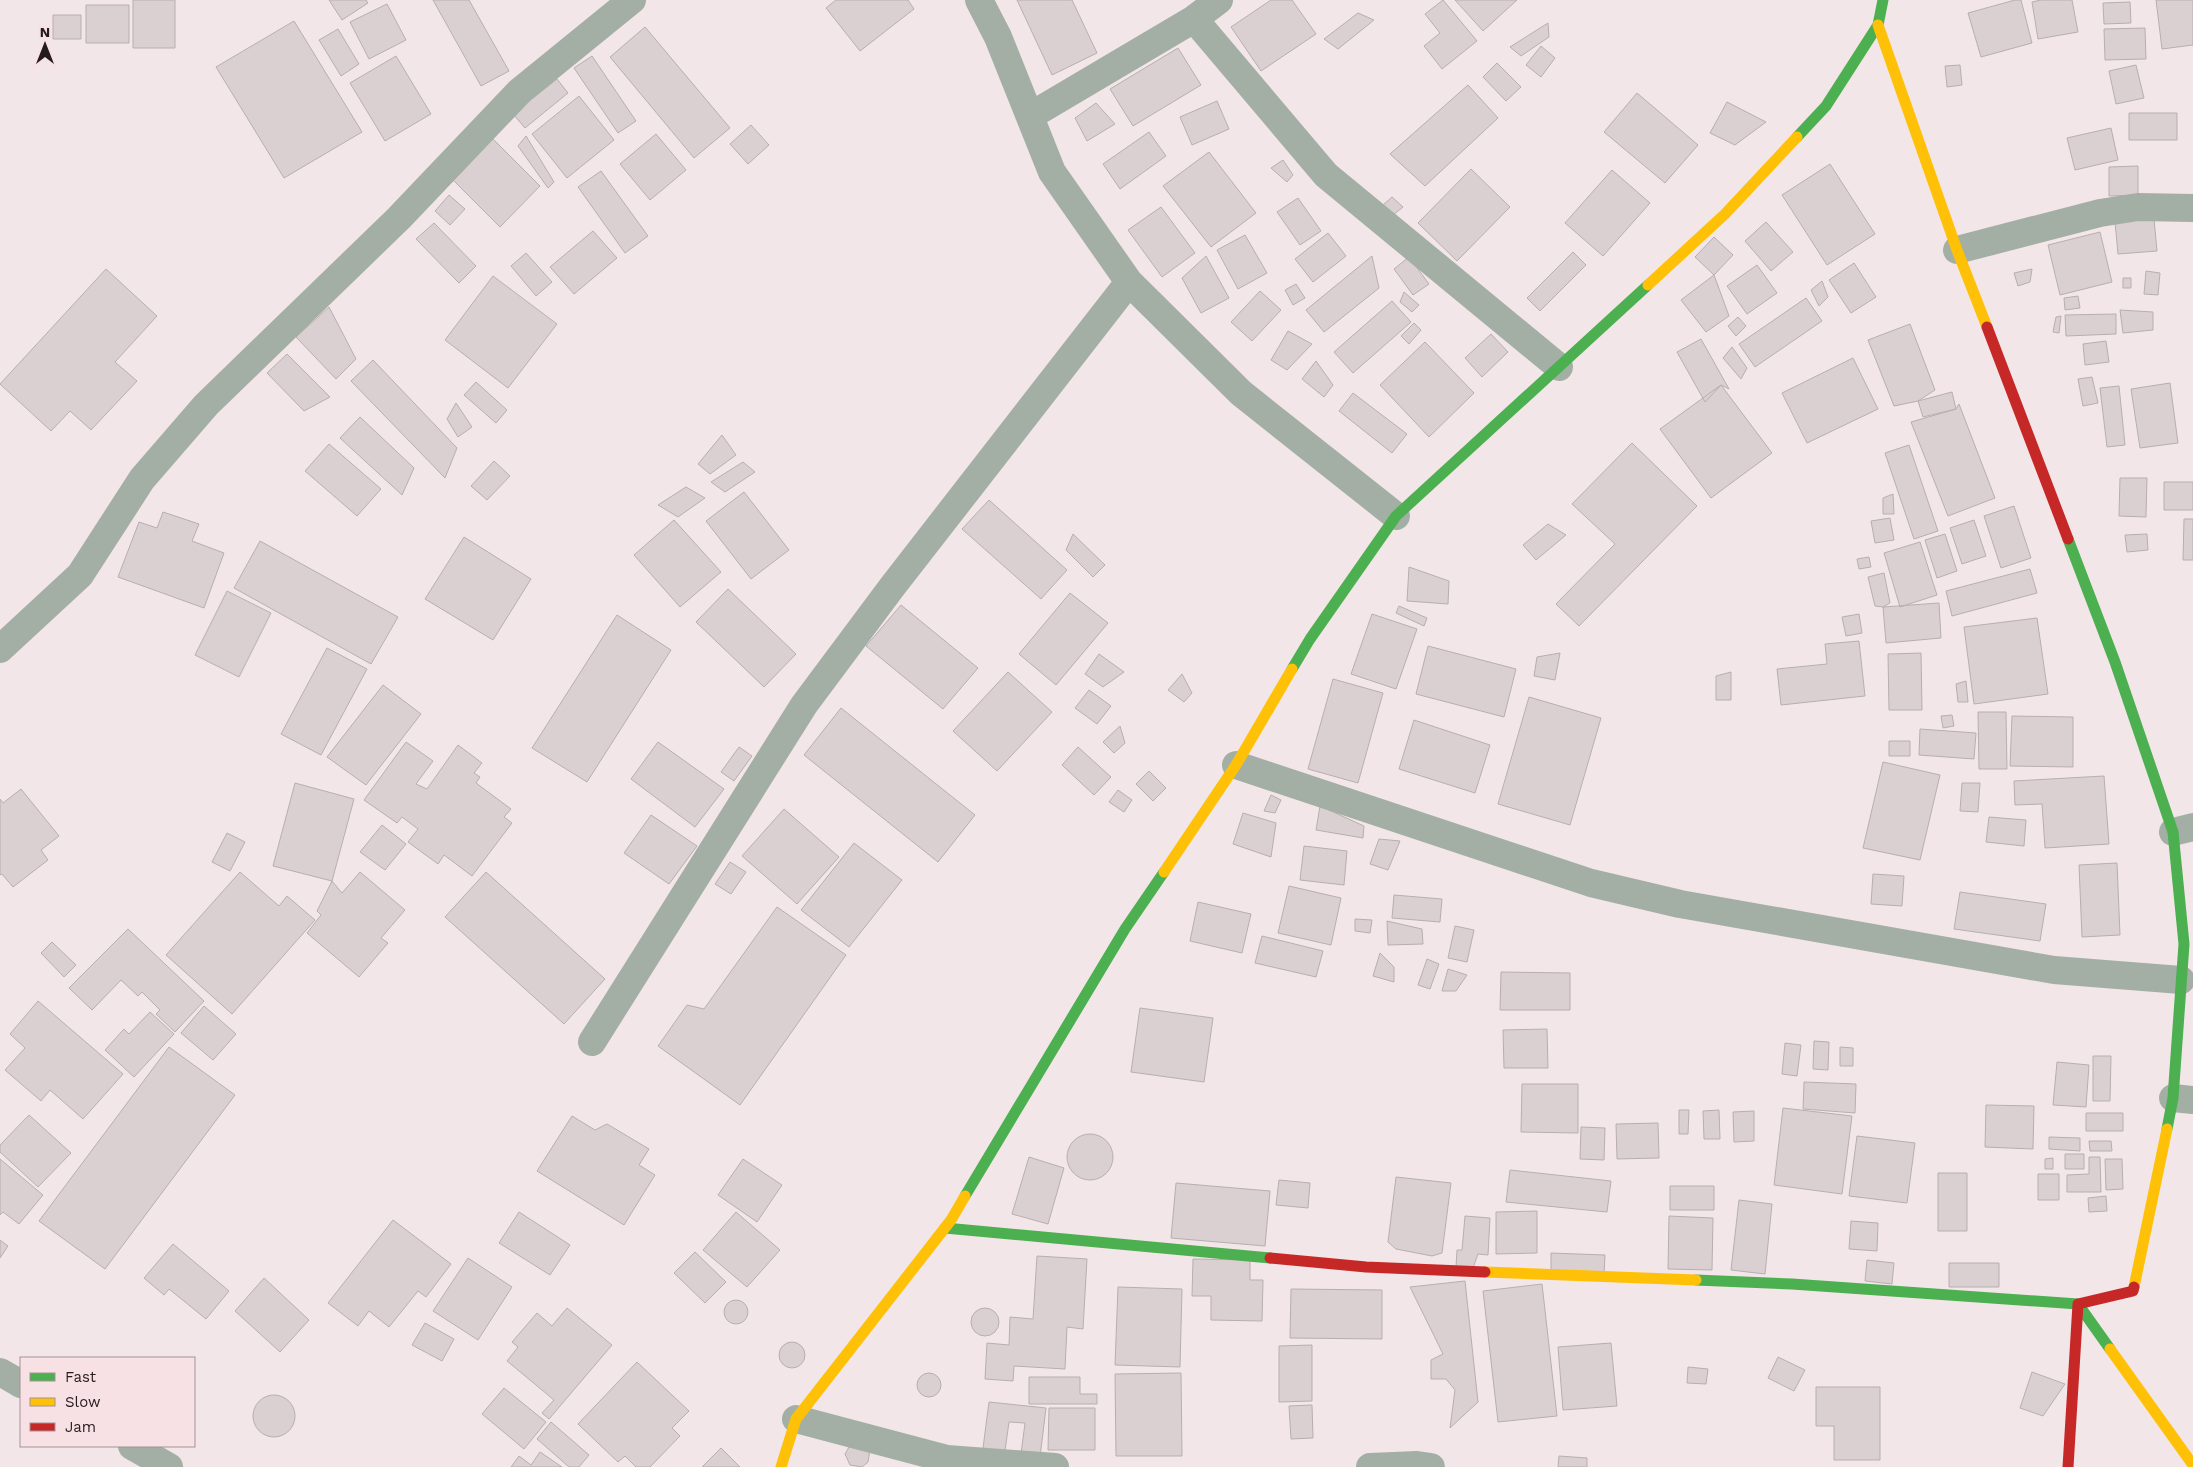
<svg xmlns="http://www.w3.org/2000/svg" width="2193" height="1467" viewBox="0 0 2193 1467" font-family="'Work Sans',sans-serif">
<rect width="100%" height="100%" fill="#f3e6e8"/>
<path fill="#dad0d2" stroke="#b8aeb0" d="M133,0H175V48H133Z
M329,0H366L368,3L342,20Z
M433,0H469L509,71L481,86Z
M836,0H908L914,9L860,51L826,8Z
M1017,0H1072L1097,53L1052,75Z
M1271,0H1292L1316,34L1261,71L1231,27Z
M1443,0L1477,41L1442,69L1424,46L1440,33L1425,14Z
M1455,0H1517L1483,31Z
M2015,0H2021L2032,43L1981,57L1968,13Z
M2041,0H2072L2078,32L2038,39L2032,2Z
M2156,0H2193V45L2162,49Z
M2130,2L2131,23L2104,24L2103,3Z
M387,4L406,40L369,59L350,22Z
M86,5H129V43H86Z
M1358,13L1374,20L1338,49L1324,39Z
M53,15H81V39H53Z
M294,21L362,132L284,178L216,67Z
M1548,23L1549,37L1521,56L1510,47Z
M645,27L730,128L694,158L610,57Z
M2145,28L2146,59L2105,60L2104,29Z
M338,29L359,64L341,76L319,40Z
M1541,46L1555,58L1541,77L1526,65Z
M1178,48L1201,85L1133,126L1110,89Z
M396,56L431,114L385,141L350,83Z
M592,56L636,121L618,133L574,68Z
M1497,63L1521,87L1506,101L1483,77Z
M1960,65L1962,85L1947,87L1945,66Z
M2136,65L2144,98L2116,104L2109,71Z
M557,79L568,93L525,128L513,114Z
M1468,85L1498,118L1425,186L1390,154Z
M1637,93L1698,145L1665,183L1604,132Z
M579,96L614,140L567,178L532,134Z
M1217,101L1229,129L1192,145L1180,117Z
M1727,102L1766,122L1735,145L1710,133Z
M1096,103L1115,124L1087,141L1075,118Z
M2129,113H2177V140H2129Z
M751,125L769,145L748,164L730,144Z
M2111,128L2118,160L2075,170L2067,138Z
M1149,132L1166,156L1120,189L1103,164Z
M656,134L686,170L650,200L620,164Z
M526,136L554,182L548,188L518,146Z
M493,139L540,186L500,227L452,179Z
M1209,152L1256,213L1211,247L1163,186Z
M1283,160L1293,175L1287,182L1271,168Z
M1830,164L1875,234L1827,265L1782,195Z
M2138,166V195L2109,196V167Z
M1471,169L1510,207L1457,261L1418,223Z
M1612,170L1650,203L1603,256L1565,223Z
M601,171L648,236L625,253L578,187Z
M449,195L465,209L450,225L435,211Z
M1392,197L1403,207L1393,215L1383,205Z
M1298,198L1321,231L1300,245L1277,212Z
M1161,207L1195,253L1162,277L1128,230Z
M2154,219L2157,251L2118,254L2115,222Z
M1766,222L1793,252L1771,271L1745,241Z
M434,223L476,266L459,283L416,239Z
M593,231L617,258L574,294L550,267Z
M2100,232L2112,282L2060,295L2048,245Z
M1328,233L1346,256L1313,282L1295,259Z
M1245,235L1267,273L1238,289L1217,250Z
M1714,237L1733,255L1714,275L1695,257Z
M1573,252L1586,265L1540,311L1527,298Z
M526,253L552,282L536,296L511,266Z
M1206,256L1229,298L1201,313L1182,278Z
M1372,256L1379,288L1324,332L1306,310Z
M1409,257L1429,284L1413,295L1394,269Z
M1854,263L1876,297L1851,313L1829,280Z
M1757,265L1777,293L1747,314L1727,286Z
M106,269L157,316L115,362L137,381L91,430L70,411L51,431L0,384Z
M2032,269L2030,282L2018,286L2014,273Z
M2146,271L2160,273L2158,295L2144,294Z
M1714,275L1729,316L1706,332L1681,300Z
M493,276L557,324L508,388L445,340Z
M2123,278H2131V288H2123Z
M1822,281L1828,297L1819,306L1811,290Z
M1296,284L1305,298L1293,305L1285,290Z
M1260,291L1281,310L1252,341L1231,322Z
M1404,292L1419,305L1412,312L1400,302Z
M2078,296L2080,308L2065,310L2064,298Z
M1806,298L1822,321L1755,367L1739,344Z
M1392,301L1411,322L1353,373L1334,352Z
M329,307L356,359L336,379L296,337Z
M2120,310L2153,312V330L2123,333Z
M2116,314V334L2066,336L2065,315Z
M2061,316L2059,333L2053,332L2056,317Z
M1738,317L1746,326L1736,336L1728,326Z
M1414,323L1421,330L1409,344L1401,336Z
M1910,324L1935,390L1918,401L1894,406L1868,340Z
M1288,331L1312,344L1287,370L1271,360Z
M1491,334L1508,352L1482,377L1465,358Z
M1701,339L1729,389L1721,385L1705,402L1677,352Z
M2106,341L2109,362L2085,365L2083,344Z
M1425,342L1474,393L1429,437L1380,385Z
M1732,347L1747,368L1741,379L1723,358Z
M287,354L330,397L304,411L267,373Z
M1853,358L1878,409L1807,443L1782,393Z
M373,360L457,448L445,478L351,381Z
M1316,361L1333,385L1324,397L1302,379Z
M2092,377L2098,403L2083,406L2078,379Z
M476,382L507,410L496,423L464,395Z
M2170,383L2178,443L2140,448L2131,389Z
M1721,385L1772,453L1711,498L1660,429Z
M2119,386L2125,445L2107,447L2100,388Z
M1952,392L1956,409L1923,417L1918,401Z
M1353,393L1407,434L1392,453L1339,411Z
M456,403L472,427L458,437L447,419Z
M1959,404L1995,498L1948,516L1911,422L1956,409Z
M360,417L414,468L402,495L340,438Z
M722,435L736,455L710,474L698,464Z
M1632,443L1697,506L1579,626L1556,604L1615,544L1572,504Z
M329,444L381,489L357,516L305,471Z
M1909,445L1938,531L1914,539L1885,453Z
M494,461L510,476L487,500L471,486Z
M743,462L755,472L725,492L711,482Z
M2120,478H2147L2146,517L2119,516Z
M2164,482H2193V510H2164Z
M686,487L705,498L678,517L658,505Z
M744,492L789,550L751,579L706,521Z
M1893,494L1894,514H1883V498Z
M989,500L1067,570L1041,599L962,529Z
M2014,506L2031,558L2001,568L1984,516Z
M163,512L199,524L192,541L224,553L204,608L118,577L139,522L157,528Z
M1890,518L1894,540L1875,543L1871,521Z
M2184,519H2193V560H2183Z
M674,520L721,572L680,607L634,555Z
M1974,520L1986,556L1962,564L1950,528Z
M1548,524L1566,535L1536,560L1523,545Z
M1073,534L1105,565L1093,577L1066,550Z
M1945,534L1957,571L1937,578L1925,540Z
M2147,534L2148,550L2127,552L2125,535Z
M464,537L531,579L493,640L425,599Z
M260,541L398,617L371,664L234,588Z
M1920,542L1937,595L1900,607L1884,553Z
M1869,557L1871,567L1859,569L1857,559Z
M1409,567L1449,581L1448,604L1407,601Z
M2030,569L2037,593L1952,616L1946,591Z
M1884,573L1890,603L1883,607L1875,606L1868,577Z
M728,589L796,654L764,687L696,622Z
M227,591L271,613L239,677L195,655Z
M1070,593L1108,623L1056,685L1019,654Z
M1939,603L1941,638L1886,643L1883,607Z
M901,605L978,668L943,709L866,646Z
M1399,606L1427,618L1424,626L1396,613Z
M1372,614L1417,629L1396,689L1351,674Z
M1859,614L1862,633L1846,636L1842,617Z
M617,615L671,650L587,782L532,748Z
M2037,618L2048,694L1974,704L1964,627Z
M1859,641L1865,696L1781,705L1777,669L1827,664L1825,644Z
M1428,646L1516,669L1504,717L1416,694Z
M327,648L367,669L321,755L281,734Z
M1560,653L1555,680L1534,676L1537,657Z
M1921,653L1922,710H1889L1888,654Z
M1099,654L1124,672L1103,687L1085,674Z
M1008,672L1052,712L997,771L953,731Z
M1731,672V700H1716V676Z
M1182,674L1192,693L1184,702L1168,690Z
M1333,679L1383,693L1358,783L1308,769Z
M1966,681L1968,702H1958L1956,684Z
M383,685L421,714L366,785L327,757Z
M1089,690L1111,706L1097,724L1075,708Z
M1529,697L1601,718L1570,825L1498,804Z
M841,708L975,815L938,862L804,755Z
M1978,712H2006L2007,769H1979Z
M1952,715L1954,726L1943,728L1941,716Z
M2012,716L2073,717V767L2010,766Z
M1414,720L1490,745L1475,793L1399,769Z
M1120,726L1125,743L1114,753L1103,742Z
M1920,729L1976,733L1974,759L1919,755Z
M1889,741H1910V756H1889Z
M406,742L433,761L416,784L427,789L458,745L482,763L474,773L480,777L476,783L511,809L504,817L512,823L472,876L444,855L438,864L408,842L418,829L402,817L397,823L364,800Z
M658,742L724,789L695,827L631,779Z
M739,747L752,756L734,781L721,772Z
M1078,747L1111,777L1094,795L1062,765Z
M1883,762L1940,775L1920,860L1863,848Z
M1149,771L1166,788L1153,801L1136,784Z
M2104,776L2109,844L2045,848L2042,804L2015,805L2014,781Z
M295,783L354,799L332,881L273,866Z
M1962,783H1980L1978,812L1960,811Z
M21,789L59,836L41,850L48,860L13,887L2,874L0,875V799L3,803Z
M1118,790L1132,800L1124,812L1109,802Z
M1271,795L1281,800L1275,813L1264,811Z
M1320,806L1364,826L1363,838L1316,830Z
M784,809L839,857L797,904L742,856Z
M1243,813L1276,823L1271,857L1233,844Z
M651,815L697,846L669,884L624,853Z
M1989,817L2026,820L2024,846L1986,842Z
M382,825L406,844L385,870L360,852Z
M227,833L245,842L230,871L212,862Z
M1379,839L1400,841L1388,870L1370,864Z
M854,843L902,880L849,947L801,910Z
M1304,846L1347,851L1344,885L1300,880Z
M730,862L746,872L731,894L715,884Z
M2117,863L2120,935L2082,937L2079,865Z
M240,872L279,906L287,896L315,920L232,1014L166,955Z
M360,872L405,910L381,938L388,943L359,977L307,933L321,915L317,911L332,881L342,893Z
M486,872L605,979L564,1024L445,917Z
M1873,874L1904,876L1902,906L1871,904Z
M1289,886L1341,898L1331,945L1278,933Z
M1960,892L2046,904L2040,941L1954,929Z
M1394,895L1442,899L1440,922L1392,918Z
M1198,902L1251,914L1242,953L1190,941Z
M777,907L846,955L740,1105L658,1046L687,1005L704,1009Z
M1355,919L1372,920L1370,933L1355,931Z
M1387,921L1422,929L1423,944L1388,945Z
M1455,926L1474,930L1467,962L1448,958Z
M128,929L204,1001L175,1032L156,1014L160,1010L142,992L138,996L121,980L92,1010L69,988Z
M1262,936L1323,951L1316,977L1255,963Z
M52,942L76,965L64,977L41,953Z
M1380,953L1394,967V982L1373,976Z
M1427,959L1439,964L1430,989L1418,985Z
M1448,969L1467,975L1456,991H1442Z
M1501,972L1570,973V1010H1500Z
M38,1001L123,1074L83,1119L50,1090L41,1101L5,1070L25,1048L10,1034Z
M204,1006L236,1034L213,1060L181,1033Z
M1140,1008L1213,1018L1204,1082L1131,1072Z
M150,1012L174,1034L134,1077L105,1050L124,1029L129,1034Z
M1547,1029L1548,1068H1504L1503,1030Z
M1814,1041L1829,1042L1828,1070L1813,1069Z
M1785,1043L1801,1045L1797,1076L1782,1074Z
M169,1047L235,1095L105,1269L39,1221Z
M1840,1047L1853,1048V1066H1840Z
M2093,1056H2111L2110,1101H2093Z
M2057,1062L2089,1065L2086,1107L2053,1105Z
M1804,1082L1856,1084L1855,1113L1803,1109Z
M1522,1084H1578V1133L1521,1132Z
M1986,1105L2034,1106L2033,1149L1985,1147Z
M1783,1108L1852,1116L1842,1194L1774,1185Z
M1679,1110H1689L1688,1134H1679Z
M1719,1110L1720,1139H1704L1703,1111Z
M1754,1111V1141L1734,1142L1733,1112Z
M2086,1113H2123V1131H2086Z
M29,1115L71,1153L38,1187L0,1152V1145Z
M572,1116L595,1130L607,1124L649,1149L639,1165L655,1175L624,1225L537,1171Z
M1658,1123L1659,1158L1617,1159L1616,1124Z
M1581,1127L1605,1128L1604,1160L1580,1159Z
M1067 1157a23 23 0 1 1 46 0a23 23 0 1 1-46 0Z
M1857,1136L1915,1143L1907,1203L1849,1196Z
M2049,1137L2080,1138V1151L2049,1149Z
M2089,1141H2111L2112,1151H2090Z
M2065,1154H2084V1169H2065Z
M1029,1157L1064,1168L1048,1224L1012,1214Z
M2089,1157H2100L2101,1192H2067V1175L2089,1174Z
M2053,1158V1169H2045V1159Z
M0,1159L43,1195L19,1224L3,1212L0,1215Z
M743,1159L782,1185L757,1222L718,1195Z
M2105,1159H2122L2123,1189L2106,1190Z
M1510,1170L1611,1181L1607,1212L1506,1202Z
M1938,1173H1967V1231H1938Z
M2038,1174H2059V1200H2038Z
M1396,1177L1451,1183L1442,1253L1432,1256L1396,1249L1388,1242Z
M1279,1180L1310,1183L1308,1208L1276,1205Z
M1176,1183L1270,1191L1265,1246L1171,1238Z
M1670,1186H1714V1210H1670Z
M2106,1196L2107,1211L2089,1212L2088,1198Z
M1739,1200L1772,1204L1765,1274L1731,1270Z
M1537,1211V1253L1496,1254V1212Z
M519,1212L570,1245L550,1275L499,1243Z
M736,1212L780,1250L747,1287L703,1250Z
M1465,1216L1490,1218L1488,1255L1478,1254L1473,1268L1456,1267L1457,1250H1462Z
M1669,1216L1713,1218L1712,1270L1668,1269Z
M393,1220L451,1264L426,1297L418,1291L389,1327L369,1311L358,1326L328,1303Z
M1851,1221L1878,1223L1877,1251L1849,1249Z
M0,1240L8,1246L0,1258Z
M173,1244L229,1291L206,1319L169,1289L164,1295L144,1278Z
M695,1252L726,1282L705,1303L674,1273Z
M1551,1253L1605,1255L1604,1274L1551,1272Z
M1037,1256L1087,1259L1083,1329L1067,1327L1065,1369L1014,1366L1013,1381L985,1379L987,1343L1009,1345L1010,1317L1033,1319Z
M468,1258L512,1287L478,1340L433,1311Z
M1193,1259L1250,1260V1280H1263L1262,1321L1211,1320V1296H1192Z
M1867,1260L1894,1263L1892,1284L1865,1281Z
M1949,1263H1999V1287H1949Z
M264,1278L309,1320L280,1352L235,1311Z
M1465,1281L1478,1402L1450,1428L1455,1390L1446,1379H1431V1360L1443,1354L1410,1287Z
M1542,1284L1557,1416L1498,1422L1483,1291Z
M1118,1287L1182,1289L1180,1367L1115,1365Z
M1291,1289L1382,1290V1339L1290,1338Z
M724 1312a12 12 0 1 1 24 0a12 12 0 1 1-24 0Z
M971 1322a14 14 0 1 1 28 0a14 14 0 1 1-28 0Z
M567,1308L612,1345L549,1419L542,1413L554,1400L507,1361L518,1347L512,1342L537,1313L552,1326Z
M425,1323L454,1339L442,1361L412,1345Z
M779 1355a13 13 0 1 1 26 0a13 13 0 1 1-26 0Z
M1611,1343L1617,1406L1563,1410L1558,1347Z
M1312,1345V1401L1279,1402V1346Z
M1778,1357L1805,1370L1794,1391L1768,1378Z
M637,1362L689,1411L672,1428L680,1436L650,1467H636L625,1456L618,1462L578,1424Z
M1688,1367L1708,1369L1706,1384L1687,1383Z
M2032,1372L2065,1384L2043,1416L2020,1408Z
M917 1385a12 12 0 1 1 24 0a12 12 0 1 1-24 0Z
M1181,1373L1182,1456H1116L1115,1374Z
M1029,1377H1080V1394H1097V1404H1029Z
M1816,1387H1880V1460H1834V1426H1816Z
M504,1388L546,1422L524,1449L482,1414Z
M253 1416a21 21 0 1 1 42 0a21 21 0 1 1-42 0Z
M989,1402L1046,1408L1040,1457L1021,1454L1025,1423L1009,1422L1004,1458L982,1456Z
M1312,1405L1313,1438L1291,1439L1289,1406Z
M1049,1408H1095V1450H1048Z
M551,1422L589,1455L579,1467H569L537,1439Z
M849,1447L870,1450L868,1462L862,1467L850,1465L845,1454Z
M721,1448L740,1467H702Z
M540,1452L562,1467H511L519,1456L531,1465Z
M1559,1456L1587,1458V1467H1558Z"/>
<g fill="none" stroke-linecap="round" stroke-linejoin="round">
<path stroke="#a3afa5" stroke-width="28" d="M979,0L998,37L1052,172L1129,282L1241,393L1396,516
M1194,19L1326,175L1559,367
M1030,116L1194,19L1219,0
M1957,250L2100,213L2138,207L2193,208
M0,649L80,575L142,479L206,405L399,218L520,91L632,0
M1236,765L1591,883L1680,904L2054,970L2181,980
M2173,832L2193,827
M592,1042L804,705L892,587L1129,282
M2173,1098L2193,1100
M0,1372L21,1384
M796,1419L947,1459L1055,1467
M132,1446L169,1467
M1370,1467L1417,1465L1431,1467"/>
<path stroke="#4caf50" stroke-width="11" d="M1797,137L1826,106L1878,25L1883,0
M2068,539L2115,662L2173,832L2184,944L2173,1098L2167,1129
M1292,669L1310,639L1396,516L1648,285
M965,1196L1125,929L1164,872
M945,1228L1270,1258
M1696,1280L1792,1284L2078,1304L2110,1349"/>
<path stroke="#ffc107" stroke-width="11" d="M1878,25L1957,250L1987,327
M1648,285L1725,214L1797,137
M1164,872L1236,765L1292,669
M1485,1272L1696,1280
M2134,1287L2167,1129
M2110,1349L2193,1465
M781,1467L796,1419L951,1220L965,1196"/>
<path stroke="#c62828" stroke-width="11" d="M1987,327L2068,539
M1270,1258L1366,1267L1485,1272
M2068,1467L2078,1304L2133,1291L2134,1287"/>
</g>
<rect x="20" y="1357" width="175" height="90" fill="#f8e1e4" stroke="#a39294"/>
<rect x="30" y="1373" width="25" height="8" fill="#4caf50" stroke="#a39294"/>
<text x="65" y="1382" font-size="15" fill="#231b1c">Fast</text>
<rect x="30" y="1398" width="25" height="8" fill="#ffc107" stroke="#a39294"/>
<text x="65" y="1407" font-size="15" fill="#231b1c">Slow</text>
<rect x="30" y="1423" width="25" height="8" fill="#c62828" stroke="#a39294"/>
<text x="65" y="1432" font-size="15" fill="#231b1c">Jam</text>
<g transform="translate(45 45)" stroke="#f8e1e4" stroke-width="4" paint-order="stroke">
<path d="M0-4L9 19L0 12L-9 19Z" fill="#231b1c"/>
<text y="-8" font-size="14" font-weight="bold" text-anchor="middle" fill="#231b1c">N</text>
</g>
</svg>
